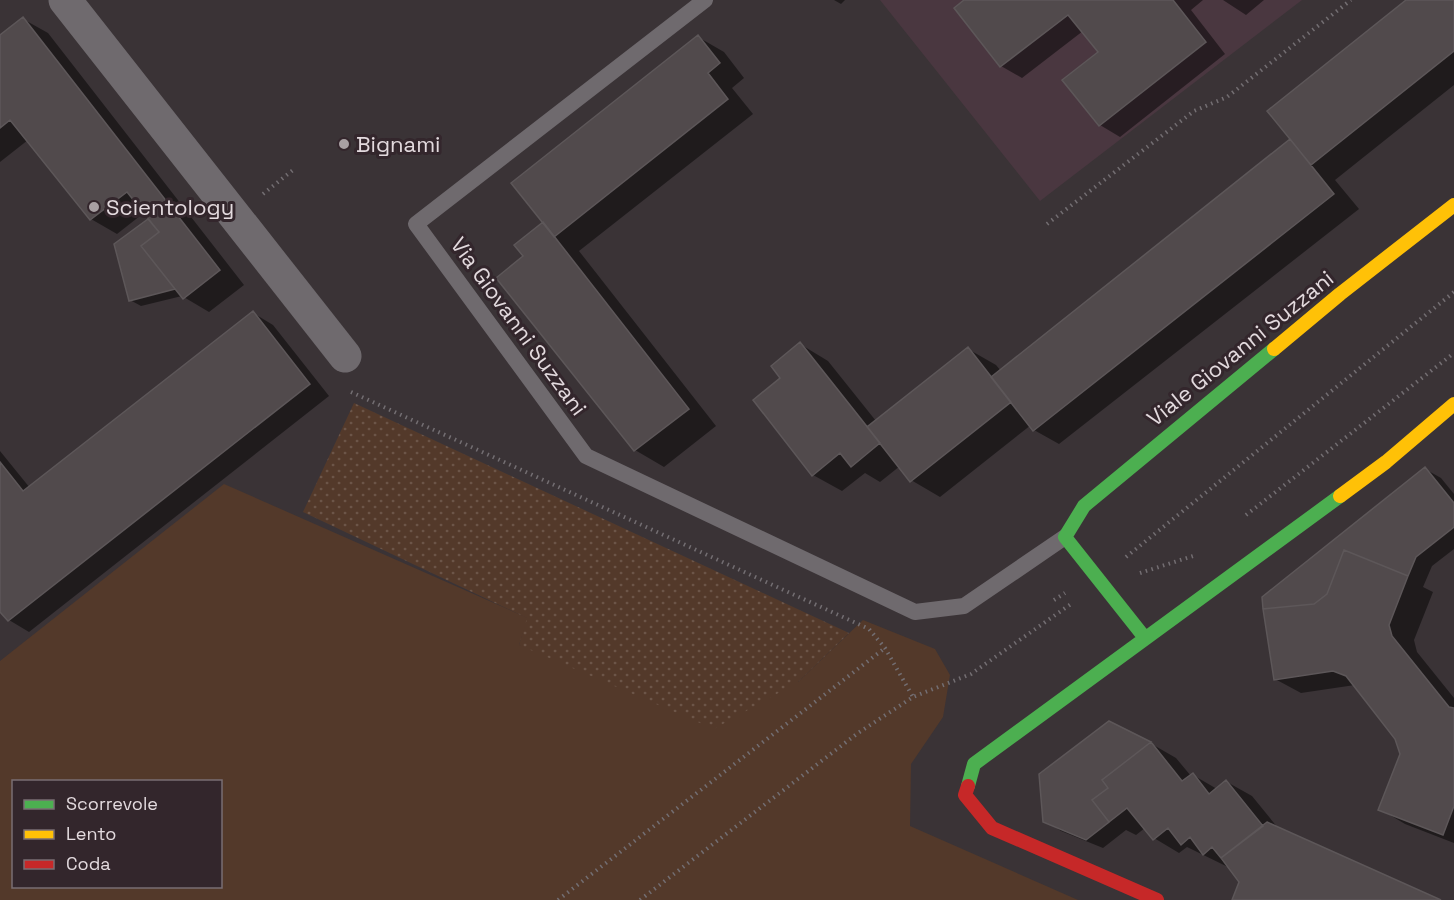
<svg xmlns="http://www.w3.org/2000/svg" width="1454" height="900" viewBox="0 0 1454 900" font-family="'Space Grotesk',sans-serif">
<defs>
<pattern id="garden-dots" width="8" height="8" patternUnits="userSpaceOnUse" patternTransform="scale(1.5)"><rect width="8" height="8" fill="#53392a"/><path d="M2 2h.1M6 6h.1" fill="none" stroke="#6c5548" stroke-width="1.8" stroke-linecap="round"/></pattern>
</defs>
<rect width="100%" height="100%" fill="#3a3336"/>
<path fill="#4a3740" d="M880,0H1302L1040,201Z"/>
<path fill="#53392a" fill-rule="evenodd" d="M224,484L528,618L519,645L798,682L863,620L935,649L950,675L943,717L911,764L910,826L1078,900H0V661ZM14,782H220V886H14Z"/>
<path fill="url(#garden-dots)" d="M354,403L849,633L798,682L714,729L519,645L527,618L303,512Z"/>
<path fill="#0007" d="M834,0H845L841,4Z
M966,0H1203L1191,10L1225,54L1120,137L1100,125L1065,80L1100,53L1083,31L1022,78L1001,66L956,8Z
M1223,0H1264L1246,15Z
M1409,0H1454V85L1335,180L1359,209L1059,444L1034,430L1031,425L940,497L911,480L900,466L880,482L865,473L842,491L813,475L783,379L800,344L828,361L876,421L968,349L996,365L1001,371L1292,139Z
M23,19L48,33L244,285L209,312L182,296L141,306L130,300L116,245L150,219L145,212L117,234L91,219L28,140L0,162V37Z
M698,37L724,52L744,78L732,88L753,114L579,251L716,426L664,467L635,450L525,257L544,223Z
M253,313L273,325L329,396L29,632L9,620L0,609V451L30,488Z
M1425,469L1441,478L1454,494V549L1432,566L1423,587L1433,592L1414,640L1417,652L1454,698V843L1405,824L1380,809L1401,754L1397,739L1355,685L1301,693L1275,679Z
M1150,743L1176,758L1191,776L1193,775L1217,789L1227,782L1252,796L1278,828L1437,900H1233L1241,882L1230,868L1187,847L1179,853L1154,838L1145,828L1136,835L1126,830L1103,848L1061,831L1045,821Z"/>
<path fill="#514a4c" stroke="#5d5759" stroke-width="1.5" d="M964,0H1173L1206,42L1099,126L1062,80L1098,52L1068,15L1000,67L954,8Z
M1406,0H1454V51L1311,165L1267,111Z
M23,17L220,270L183,299L141,246L159,232L127,192L90,220L10,120L0,128V35Z
M698,35L720,63L708,73L728,99L554,237L511,183Z
M1290,139L1334,194L1033,431L991,377Z
M148,219L159,232L141,246L175,289L129,301L114,244Z
M543,222L689,409L634,451L496,278L523,256L514,245Z
M253,311L310,384L8,621L0,612V462L23,491Z
M800,342L880,443L851,467L840,453L812,476L753,400L780,378L771,366Z
M968,347L1011,402L910,482L867,427Z
M1425,467L1454,503V527L1416,557L1408,576L1344,550L1327,594L1314,604L1263,609L1262,597Z
M1344,550L1408,576L1389,625L1392,636L1449,707L1454,708V806L1443,835L1378,810L1400,754L1395,739L1346,676L1333,671L1274,680L1263,609L1314,604L1327,594Z
M1109,721L1151,742L1102,780L1108,788L1092,800L1109,822L1086,840L1043,822L1039,774Z
M1151,742L1182,781L1193,773L1209,794L1226,780L1263,826L1221,858L1212,847L1203,855L1190,837L1181,845L1168,828L1153,840L1127,808L1109,822L1092,800L1108,788L1102,780Z
M1267,822L1441,900H1232L1239,882L1221,858Z"/>
<g fill="none" stroke-linecap="round" stroke-linejoin="round">
<path stroke="#736e72" stroke-width="4" stroke-dasharray="1.5 4.5" stroke-linecap="butt" d="M263,194L293,170
M1047,224L1194,111L1227,97L1351,0
M351,392L869,629L885,648L913,697
M1246,515L1454,353
M1126,557L1454,292
M1140,573L1193,556
M1054,600L1065,593
M558,900L885,648
M640,900L858,733L913,697L971,674L1071,604"/>
<path stroke="#6f6a6e" stroke-width="16" d="M705,0L416,224L586,456L915,612L964,606L1065,537"/>
<path stroke="#6f6a6e" stroke-width="33" d="M65,0L345,356"/>
<path stroke="#4caf50" stroke-width="14" d="M1145,638L1065,537L1084,506L1274,349
M968,786L974,764L1340,496"/>
<path stroke="#ffc107" stroke-width="14" d="M1274,349L1340,294L1454,205
M1340,496L1386,462L1454,404"/>
<path stroke="#c62828" stroke-width="14" d="M968,786L965,795L992,828L1157,900"/>
</g>
<g fill="#a8a0a3" stroke="#33262c" stroke-width="2">
<circle cx="344" cy="144" r="6"/>
<circle cx="94" cy="207" r="6"/>
</g>
<g text-anchor="middle" dominant-baseline="central" stroke-width="6" stroke-linejoin="round" paint-order="stroke">
<g font-size="22" fill="#e3dade" stroke="#33262c" text-anchor="start">
<text x="356" y="144">Bignami</text>
<text x="106" y="207">Scientology</text>
</g>
<g font-size="22" fill="#e3dade" stroke="#33262c">
<text transform="translate(519 326) rotate(54)">Via Giovanni Suzzani</text>
<text transform="translate(1240 348) rotate(-39)">Viale Giovanni Suzzani</text>
</g>
</g>
<rect x="12" y="780" width="210" height="108" fill="#33262c" stroke="#796e73" stroke-width="1.5"/>
<rect x="24" y="800" width="30" height="9" fill="#4caf50" stroke="#796e73" stroke-width="1.5"/>
<text x="66" y="810" font-size="18" fill="#e3dade">Scorrevole</text>
<rect x="24" y="830" width="30" height="9" fill="#ffc107" stroke="#796e73" stroke-width="1.5"/>
<text x="66" y="840" font-size="18" fill="#e3dade">Lento</text>
<rect x="24" y="860" width="30" height="9" fill="#c62828" stroke="#796e73" stroke-width="1.5"/>
<text x="66" y="870" font-size="18" fill="#e3dade">Coda</text>
</svg>
